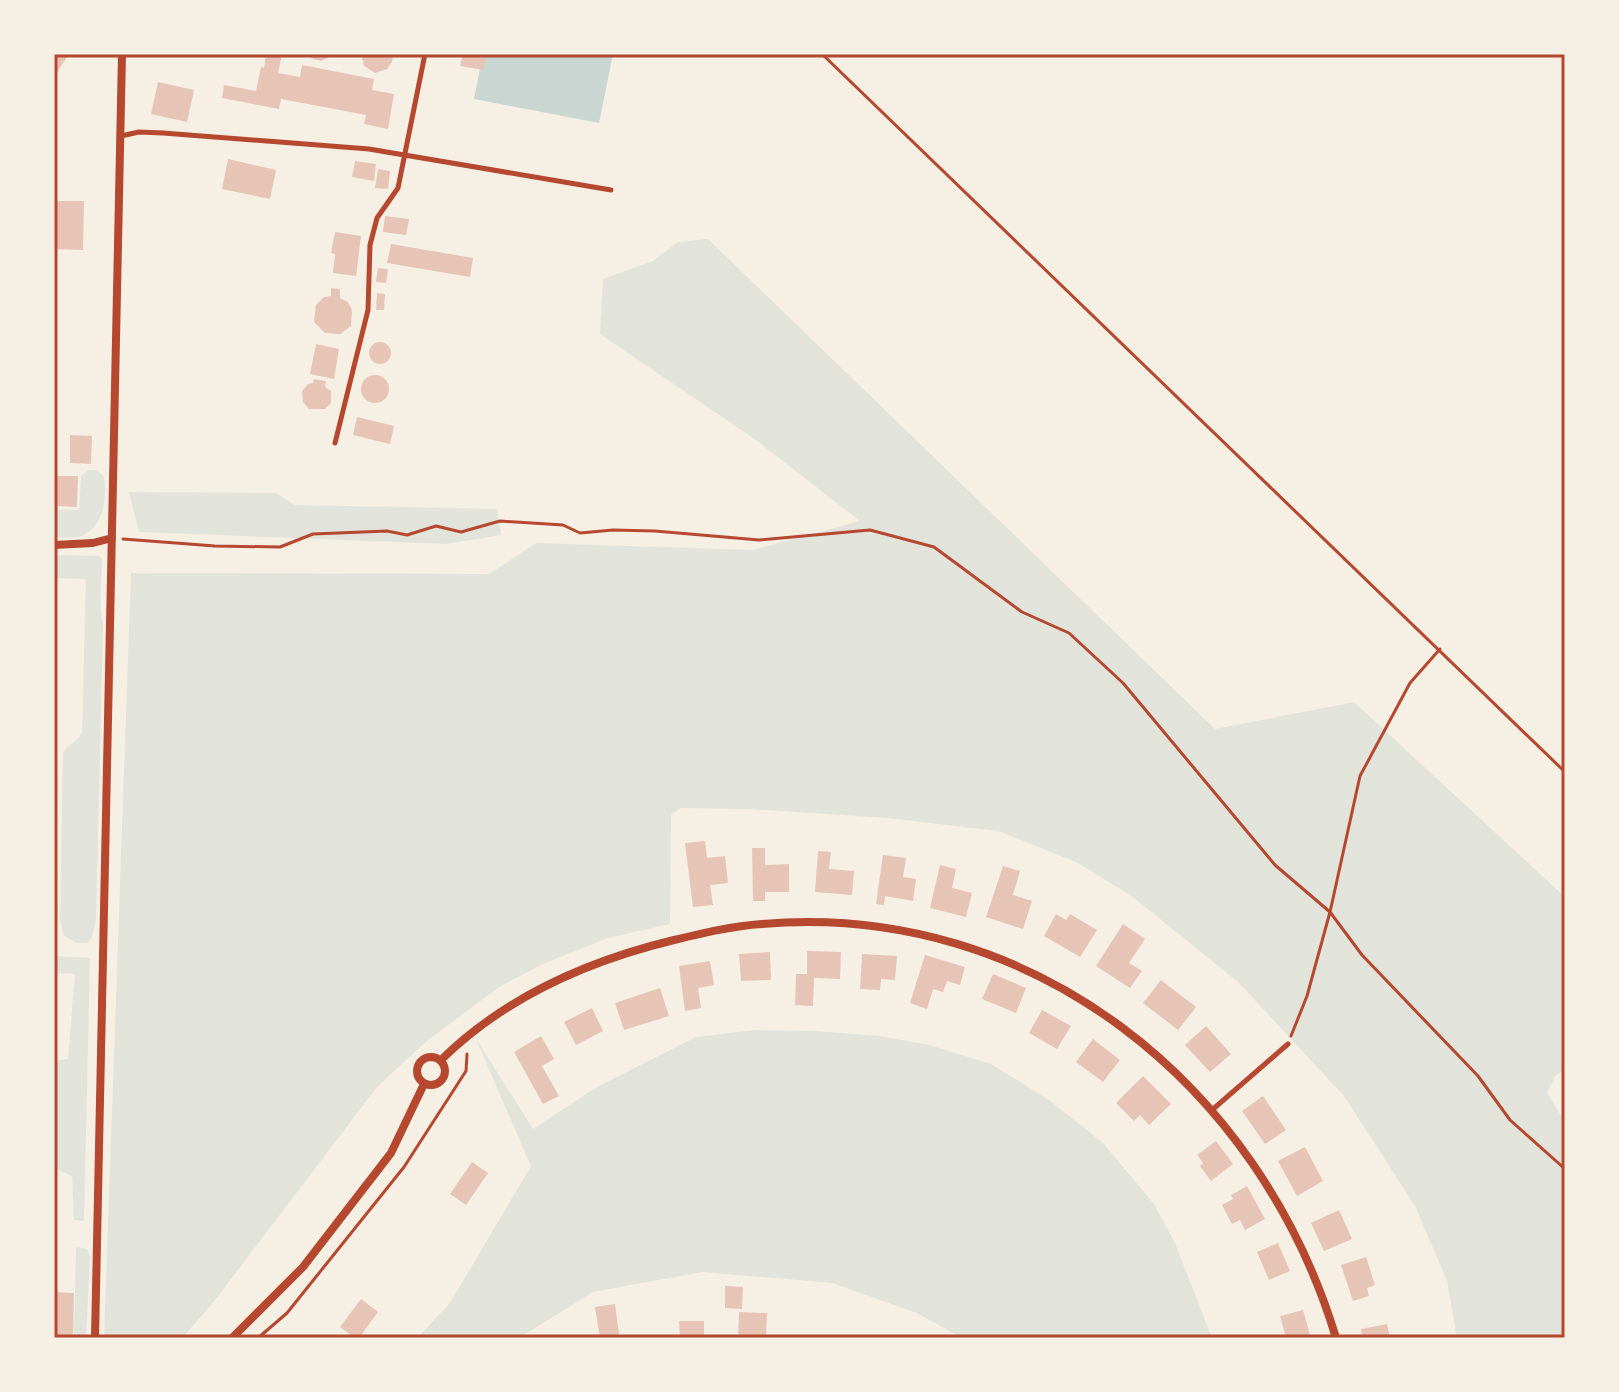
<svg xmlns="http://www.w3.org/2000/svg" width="1619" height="1392" viewBox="0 0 1619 1392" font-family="'Playfair Display',serif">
<rect width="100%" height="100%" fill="#f6efe4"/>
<path fill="#e2e4dc" d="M708,239L1215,729L1354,702L1565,897V1069L1555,1076L1547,1093L1565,1122V1338H1457L1447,1281L1415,1206L1344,1096L1239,983L1133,897L1078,863L999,831L887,818L749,809L681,808L671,815L670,924L608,938L545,963L499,987L428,1040L377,1087L212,1304L182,1338H104L131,573L489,574L536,543L753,550L860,521L756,440L600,334L603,279L653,261L678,242Z
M88,470H96L104,476C107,495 105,522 86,534C77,540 64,537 54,537V509L79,510L81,476Z
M129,492L276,493L295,505L497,509L501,535L446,544L139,532Z
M54,555L99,556L102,559C102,584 98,599 103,625L96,920L92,937L87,943H77L64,936L60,921L63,753C68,743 78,743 82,732L86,579L54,578Z
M54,956L90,958L84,1221L74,1220L72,1176L54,1168V1061L68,1059L75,974L54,973Z
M754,1030L815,1031L879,1036L929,1045L991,1064L1049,1100L1103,1143L1154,1204L1175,1243L1212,1338H962L917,1313L832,1283L702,1272L593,1292L519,1338H417L450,1303L531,1166L475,1037L533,1129L597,1087L696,1037Z
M76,1247L87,1249L90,1257L86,1338H74Z"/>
<path fill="#c9d6d2" d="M483,54H613L599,123L474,99Z"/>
<path fill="#e6c5b7" d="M54,54H69L57,72L54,71Z
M266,54H282L278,73L300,77L302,65L374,79L372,90L394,94L388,129L364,124L366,115L281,99L279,109L222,98L224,85L256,91L261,67L264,68Z
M307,54H335L321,61L313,59Z
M361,54H393L392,62L387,69L375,73L364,66Z
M463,54H487L483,70L460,66Z
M158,82L194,90L187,122L151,114Z
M228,159L276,170L270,199L222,189Z
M355,161L376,164L374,181L352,177Z
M378,169L390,171L388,189L375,188Z
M54,201H84L83,250L54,249Z
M385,216L409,219L406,235L383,232Z
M335,232L361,236L356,276L333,273L335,254L331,253Z
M391,244L473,258L470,277L387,263Z
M378,268L388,269L386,283L376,282Z
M331,288L340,289V298L348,302L352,310L351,326L340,334L325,333L314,322L316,305L324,297L331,296Z
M377,293L385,294L384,310H376Z
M369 353a11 11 0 1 1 22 0a11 11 0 1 1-22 0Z
M316,344L339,349L334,379L310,374Z
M361 389a14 14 0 1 1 28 0a14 14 0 1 1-28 0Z
M314,379L326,381L325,387L331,391V403L325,409H309L303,402L302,391L308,384L313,383Z
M357,417L394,426L390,444L353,435Z
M70,435L92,436L91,464L70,463Z
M54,476H78L77,507L54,506Z
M705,841L707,858L725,856L728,883L710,885L713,905L693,907L685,843Z
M752,848H765V865L789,864V892H765V901H753Z
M818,851L831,852L829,869L854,871L852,895L815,892Z
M883,855L906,858L903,877L916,879L913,901L885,896L884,905L876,904Z
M940,865L956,869L952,888L972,893L966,917L930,908Z
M1003,866L1020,871L1013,895L1032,901L1023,929L986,917Z
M1056,914L1066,920L1070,914L1097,930L1080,957L1044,936Z
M1123,924L1145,939L1129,963L1142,971L1130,988L1096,966Z
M807,951L841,952L840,979L814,978L813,1006L795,1005L796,974H807Z
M770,952L771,980L741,981L739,954Z
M862,954L897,956L895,980L881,979L880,990L860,989Z
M925,955L965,967L960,985L947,981L943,992L933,989L927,1009L910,1003Z
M710,961L714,985L698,988L701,1008L685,1011L679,966Z
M993,974L1026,988L1016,1013L982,999Z
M1161,980L1196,1007L1178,1030L1143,1003Z
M660,988L669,1016L624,1030L615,1003Z
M592,1008L603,1031L576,1045L564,1022Z
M1042,1010L1071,1026L1057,1049L1029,1033Z
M1206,1026L1231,1054L1210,1072L1185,1045Z
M541,1036L554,1059L542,1066L559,1096L543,1104L514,1052Z
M1093,1039L1120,1060L1103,1082L1076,1062Z
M1143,1076L1171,1104L1149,1125L1140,1115L1134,1121L1116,1103Z
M1263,1096L1286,1130L1265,1144L1242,1111Z
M1216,1141L1233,1164L1211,1181L1200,1166L1203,1163L1197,1155Z
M1305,1147L1323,1181L1297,1196L1278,1161Z
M472,1162L488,1173L466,1205L450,1194Z
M1247,1186L1265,1219L1245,1230L1240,1220L1232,1224L1222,1205L1233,1199L1231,1195Z
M1339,1210L1352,1239L1324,1251L1311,1223Z
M1278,1243L1290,1271L1269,1280L1257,1252Z
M1366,1257L1375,1285L1367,1288L1369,1296L1353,1301L1341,1265Z
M725,1286L743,1287L742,1309L725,1308Z
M54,1292L74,1293L73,1338H54Z
M361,1299L378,1312L359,1338H355L340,1327Z
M615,1304L619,1334L600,1338L595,1307Z
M1303,1310L1310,1335L1286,1338L1280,1316Z
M739,1312L767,1313L766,1338H738Z
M679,1321H704V1338H680Z
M1387,1324L1390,1338H1362L1361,1329Z"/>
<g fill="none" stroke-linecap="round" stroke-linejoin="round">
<path stroke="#b5482f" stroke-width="3" d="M822,54L1565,772
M123,539L215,546L280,547L313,534L387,531L407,535L436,526L461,532L500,521L563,525L580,533L613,530L655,531L759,540L870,530L934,547L1022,612L1069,633L1123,683L1275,865L1330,912L1362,955L1478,1076L1510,1120L1565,1169
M1291,1036L1307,996L1330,912L1360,776L1410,683L1440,649
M258,1338L287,1313L404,1167L466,1071L467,1054"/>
<path stroke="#b5482f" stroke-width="5" d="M121,136L139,132L163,133L369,149L611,190
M335,443L368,310L370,245L377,218L398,188L425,54
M1212,1110L1288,1044"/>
<path stroke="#b5482f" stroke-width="8" d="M54,545L93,543L112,538
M417 1071a14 14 0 1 1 28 0a14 14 0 1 1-28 0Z
M441,1060C504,998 587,961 674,940C703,933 732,926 762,924C1033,901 1260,1085 1336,1338
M95,1338L122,54
M232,1338L303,1267L391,1153L424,1084"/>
</g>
<rect width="1619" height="1392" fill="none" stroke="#f6efe4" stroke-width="112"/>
<rect x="56" y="56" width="1507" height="1280" fill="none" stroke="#b5482f" stroke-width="3"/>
</svg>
